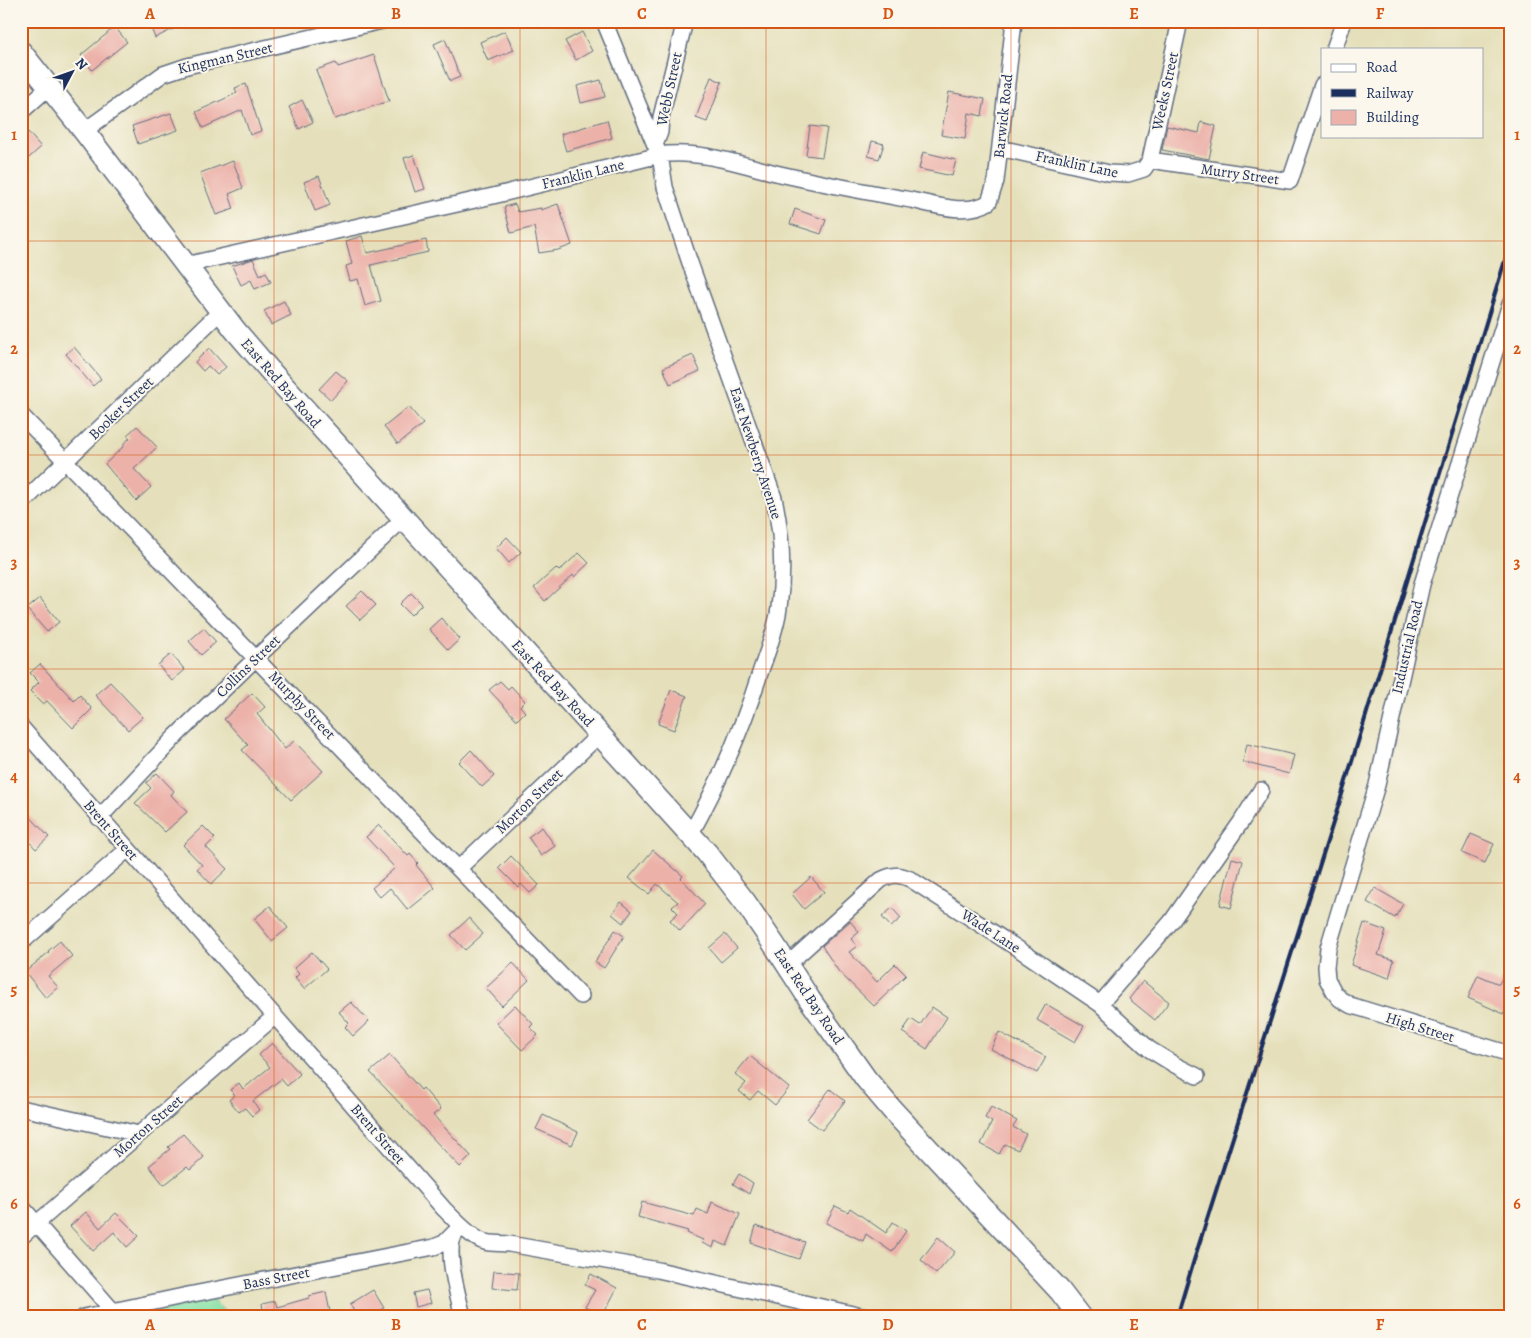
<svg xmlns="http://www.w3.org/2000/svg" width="1531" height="1338" viewBox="0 0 1531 1338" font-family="Alegreya,serif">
<rect width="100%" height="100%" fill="#fbf7ec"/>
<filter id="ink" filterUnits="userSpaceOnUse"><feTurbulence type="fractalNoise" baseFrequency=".02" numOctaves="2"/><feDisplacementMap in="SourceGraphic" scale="10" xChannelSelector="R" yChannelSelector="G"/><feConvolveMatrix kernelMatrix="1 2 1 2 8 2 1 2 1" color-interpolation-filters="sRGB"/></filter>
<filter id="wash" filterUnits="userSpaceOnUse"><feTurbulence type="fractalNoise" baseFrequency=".0096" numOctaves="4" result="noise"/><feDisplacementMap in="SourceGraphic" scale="20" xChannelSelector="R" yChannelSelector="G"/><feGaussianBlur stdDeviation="1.12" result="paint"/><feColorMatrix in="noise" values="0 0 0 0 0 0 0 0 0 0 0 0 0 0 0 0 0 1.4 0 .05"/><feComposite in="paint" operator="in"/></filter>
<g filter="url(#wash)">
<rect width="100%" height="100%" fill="#e5e0bb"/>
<path fill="#86e0a5" stroke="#508882" d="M210,1296L229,1317H153L147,1310Z"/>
<g id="blocks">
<path fill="#ecb2aa" d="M148,21H169L173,29L155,38Z
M115,27L127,42L92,70L81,55Z
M505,31L514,50L488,61L480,42Z
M582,32L592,51L576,60L565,41Z
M445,39L460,77L450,81L434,44Z
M374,55L389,101L335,119L316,70L336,63L338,67Z
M711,77L722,82L707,122L696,118Z
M601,80L605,97L581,103L577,86Z
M246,84L261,131L250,135L242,110L203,128L196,112L237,93L235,88Z
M949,92L985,99L982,116L969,113L965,139L941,135Z
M302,100L313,122L299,129L289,107Z
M171,113L178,130L138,144L132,126Z
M607,120L612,138L566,151L561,134Z
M1201,122L1216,126L1209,159L1162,150L1167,126L1199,133Z
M810,126L827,128L822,157L806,155Z
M28,132L41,147L21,165V137Z
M872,141L884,144L879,159L868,156Z
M923,152L956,160L952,176L919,169Z
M414,155L425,189L415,192L404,158Z
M233,161L243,188L229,194L234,209L216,215L200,173Z
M319,176L330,205L315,211L304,182Z
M515,204L518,212L541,208V210L558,204L572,245L558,250L539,253L534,227L511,233L504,207Z
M795,209L826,220L821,234L790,224Z
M362,236L367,253L426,240L428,252L371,265L381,301L365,306L358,279L350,281L346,266L352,264L346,241Z
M253,259L260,275L266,272L271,282L255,289L251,280L241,285L232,266Z
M284,301L291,315L271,325L264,311Z
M74,347L101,379L93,386L66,354Z
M209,348L226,367L217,375L208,366L203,371L195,362Z
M693,355L700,371L670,384L663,368Z
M336,371L348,381L331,400L319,389Z
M409,407L423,424L398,444L384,427Z
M137,426L157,447L134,469L151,487L136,501L105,464L125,445L123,444L130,438L127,435Z
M507,537L521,552L509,563L496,548Z
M579,553L589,563L574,577L573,575L545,601L534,588L556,568L559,571Z
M362,591L376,605L360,620L346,606Z
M411,593L422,604L411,615L400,604Z
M40,598L59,622L47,632L27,609Z
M441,618L460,639L448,650L429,629Z
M204,628L216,642L201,655L189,641Z
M171,654L185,670L172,681L158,665Z
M40,664L74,701L80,695L92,709L73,728L47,701L43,704L30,691L39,682L30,673Z
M500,681L508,689L511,686L525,701L520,706L525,712L517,720L489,690Z
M110,682L143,717L128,730L95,695Z
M671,690L687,696L674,730L658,724Z
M252,693L265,707L257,714L285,749L294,741L323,771L291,800L242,750L248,745L224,719Z
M1247,744L1294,755L1289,774L1243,762Z
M471,750L494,776L482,787L459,762Z
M157,773L174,791L171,795L187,812L165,832L135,803L151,788L146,783Z
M21,807L49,837L36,849L21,833Z
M379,825L408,856L410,854L418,863L416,865L435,888L408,910L390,888L380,897L372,888L395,868L366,837Z
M203,826L215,838L206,847L227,869L211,884L197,869L202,865L183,845Z
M542,827L555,846L541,856L528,837Z
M1471,834L1494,844L1485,863L1462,853Z
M653,850L683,876L681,878L705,904L680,931L670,920L678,913L672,907L678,902L657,884L649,894L629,878Z
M511,856L539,885L530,893L521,884L518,887L499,868Z
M1232,858L1243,861L1231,908L1220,905Z
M811,877L824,892L804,909L792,894Z
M1375,888L1403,904L1395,918L1367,902Z
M621,902L632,911L623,923L612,914Z
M270,906L288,928L272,941L254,919Z
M892,908L901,918L891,927L882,917Z
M469,918L483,934L465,950L451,935Z
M850,921L859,932L851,939L857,946L849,952L877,982L895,964L906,975L874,1006L839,972L822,946Z
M1364,923L1386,931L1378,955L1394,960L1389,978L1351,965Z
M615,930L624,936L604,968L595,962Z
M725,934L737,948L721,962L709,948Z
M60,941L72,956L48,976L58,987L46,998L25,972L49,952L48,951Z
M312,952L327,969L304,989L295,978L299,974L294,968Z
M1510,961V1003L1504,1014L1468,998L1478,975L1499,984Z
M513,963L529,980L502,1006L486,988Z
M1143,981L1169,1002L1155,1020L1129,999Z
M351,1002L369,1021L353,1036L345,1027L349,1023L339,1012Z
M1046,1004L1084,1026L1075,1042L1037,1020Z
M515,1005L533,1024L530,1027L538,1035L522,1050L496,1023Z
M932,1007L947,1017L927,1049L902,1032L911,1019L920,1025Z
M999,1032L1046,1057L1037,1073L991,1049Z
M272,1043L300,1074L287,1086L281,1079L253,1101L259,1110L252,1116L245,1108L239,1112L229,1100L235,1095L230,1090L239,1083L243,1089L270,1067L259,1055Z
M390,1055L421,1090L423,1088L441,1109L433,1115L471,1156L460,1167L370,1072Z
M750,1056L789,1088L775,1105L758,1091L750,1100L739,1091L746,1083L735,1074Z
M830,1089L845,1101L822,1130L807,1119Z
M991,1107L1017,1121L1013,1127L1026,1134L1018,1150L1005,1144L999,1154L981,1144L992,1122L985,1118Z
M543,1115L578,1132L572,1145L536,1129Z
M183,1134L204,1157L190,1170L187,1167L164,1185L149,1166L170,1149L168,1147Z
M739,1174L753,1183L749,1194L733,1184Z
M642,1202L694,1216L697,1209L708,1214L712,1202L740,1214L727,1246L715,1241L713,1248L702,1243L703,1240L687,1233L688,1231L638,1217Z
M835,1206L848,1212L850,1208L886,1233L893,1222L906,1231L892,1252L866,1234L863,1241L826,1223Z
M86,1212L100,1228L116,1213L139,1236L127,1247L114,1232L93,1251L70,1226Z
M756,1226L805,1242L799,1259L751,1243Z
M938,1237L955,1252L936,1274L921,1260Z
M494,1271L519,1273L517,1290L492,1288Z
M591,1274L617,1288L602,1317L585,1307L595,1290L585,1285Z
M373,1290L384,1308L370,1317H357L350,1304Z
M427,1290L431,1303L416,1307L413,1293Z
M326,1292L331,1317H253L252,1313L263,1310L262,1304L275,1301L277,1307L309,1298V1296Z"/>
</g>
</g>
<g filter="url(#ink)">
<use href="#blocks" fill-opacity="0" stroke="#626d7f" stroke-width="1"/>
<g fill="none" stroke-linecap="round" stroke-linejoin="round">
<g stroke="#626d7f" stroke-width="18">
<path id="street" d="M604,21L655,145
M685,21L661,117L660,132L655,145L660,155L665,187L689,260L774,498C782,534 784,571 779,608C776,630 768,650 761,670C743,727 719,783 690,835
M1334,49L1344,21
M21,112L49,87
M84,131L163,74L187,66L382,21
M1000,148L1109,173L1128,174L1144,169L1150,160L1180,21
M1150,160L1290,181L1322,85
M185,265L493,196L660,155C698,149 742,165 780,174C823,184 867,192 911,200C935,205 967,216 989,202L996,181L1014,21
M1510,304L1422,584L1377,785L1328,948L1326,967L1327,979L1334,992L1340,999L1350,1005L1510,1054
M21,415L581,996
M21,504L221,311
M21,727L444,1209C453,1218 472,1239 485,1242C492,1244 502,1243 509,1244L658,1270L866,1317
M99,818L176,736L256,658L403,519
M459,868L600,734
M21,943L128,849
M787,965L881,880C892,874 898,874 910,879L1020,950L1100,1004L1149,1049L1175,1065L1197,1076
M1100,1004L1171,922L1241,822L1261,790
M21,1108L139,1134
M21,1206L113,1311
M456,1233C443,1248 459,1298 463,1317
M21,1237L275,1016
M84,1317L188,1295L434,1247L444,1243L461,1226"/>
</g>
<g stroke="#626d7f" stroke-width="24">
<path id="secondary" d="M21,52L84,131L235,330L272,373L707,853L745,902L775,946L810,1000L866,1079L894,1112L1060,1291L1080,1317"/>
</g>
<use href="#street" stroke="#fff" stroke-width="15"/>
<use href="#secondary" stroke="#fff" stroke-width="21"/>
<path stroke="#1b2f5e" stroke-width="4" d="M1177,1317L1194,1260L1339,804L1510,244"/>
</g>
</g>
<path fill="none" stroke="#d45514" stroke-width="1" stroke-opacity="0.55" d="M274,21V1317M520,21V1317M766,21V1317M1011,21V1317M1258,21V1317M21,241H1510M21,455H1510M21,669H1510M21,883H1510M21,1097H1510"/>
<g text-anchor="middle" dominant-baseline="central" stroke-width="4" stroke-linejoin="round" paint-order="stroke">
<g font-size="15" fill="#1b2f5e" stroke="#fbf7ec">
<text transform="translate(225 58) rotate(-13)">Kingman Street</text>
<text transform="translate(669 89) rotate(-78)">Webb Street</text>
<text transform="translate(1165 91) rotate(-78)">Weeks Street</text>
<text transform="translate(1003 116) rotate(-84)">Barwick Road</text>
<text transform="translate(1077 164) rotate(12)">Franklin Lane</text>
<text transform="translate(583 174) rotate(-14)">Franklin Lane</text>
<text transform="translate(1240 174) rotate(8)">Murry Street</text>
<text transform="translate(281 383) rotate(49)">East Red Bay Road</text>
<text transform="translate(121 408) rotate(-44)">Booker Street</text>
<text transform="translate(756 453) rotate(72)">East Newberry Avenue</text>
<text transform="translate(1407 647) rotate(-77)">Industrial Road</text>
<text transform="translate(248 666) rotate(-44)">Collins Street</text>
<text transform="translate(553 683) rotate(47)">East Red Bay Road</text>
<text transform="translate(302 705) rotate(46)">Murphy Street</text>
<text transform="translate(529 801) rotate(-44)">Morton Street</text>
<text transform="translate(111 830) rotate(49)">Brent Street</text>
<text transform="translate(991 931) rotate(33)">Wade Lane</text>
<text transform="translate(809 996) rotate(56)">East Red Bay Road</text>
<text transform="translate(1420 1027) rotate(17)">High Street</text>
<text transform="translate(148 1126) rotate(-41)">Morton Street</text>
<text transform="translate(378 1134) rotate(49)">Brent Street</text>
<text transform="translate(276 1278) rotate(-11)">Bass Street</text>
</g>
</g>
<rect width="1531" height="1338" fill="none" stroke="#fbf7ec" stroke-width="55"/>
<rect x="1321" y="48" width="162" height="90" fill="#fbf7ec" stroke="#a1a7b3"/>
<rect x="1331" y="64" width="25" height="8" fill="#ffffff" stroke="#a1a7b3"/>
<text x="1366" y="72" font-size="15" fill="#1b2f5e">Road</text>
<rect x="1331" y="89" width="25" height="8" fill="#1b2f5e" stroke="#a1a7b3"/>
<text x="1366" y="98" font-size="15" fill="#1b2f5e">Railway</text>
<rect x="1331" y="110" width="25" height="15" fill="#ecb2aa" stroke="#a1a7b3"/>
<text x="1366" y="122" font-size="15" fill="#1b2f5e">Building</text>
<g transform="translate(72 72) rotate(49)" stroke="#fbf7ec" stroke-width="4" paint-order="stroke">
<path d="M0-4L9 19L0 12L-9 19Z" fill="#1b2f5e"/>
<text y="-8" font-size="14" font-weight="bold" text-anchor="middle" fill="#1b2f5e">N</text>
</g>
<rect x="28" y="28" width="1476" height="1282" fill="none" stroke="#d45514" stroke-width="2"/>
<g font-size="16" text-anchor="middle" font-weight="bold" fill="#d45514">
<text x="150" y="19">A</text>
<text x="396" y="19">B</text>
<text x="642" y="19">C</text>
<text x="888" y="19">D</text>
<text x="1134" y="19">E</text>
<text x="1380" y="19">F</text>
<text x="14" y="140">1</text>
<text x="1517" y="140">1</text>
<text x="14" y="354">2</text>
<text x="1517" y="354">2</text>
<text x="14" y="568">3</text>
<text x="1517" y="568">3</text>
<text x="14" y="782">4</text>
<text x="1517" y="782">4</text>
<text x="14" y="995">5</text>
<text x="1517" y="995">5</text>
<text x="14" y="1209">6</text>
<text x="1517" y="1209">6</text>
<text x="150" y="1330">A</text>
<text x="396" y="1330">B</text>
<text x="642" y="1330">C</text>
<text x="888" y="1330">D</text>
<text x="1134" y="1330">E</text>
<text x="1380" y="1330">F</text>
</g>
</svg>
